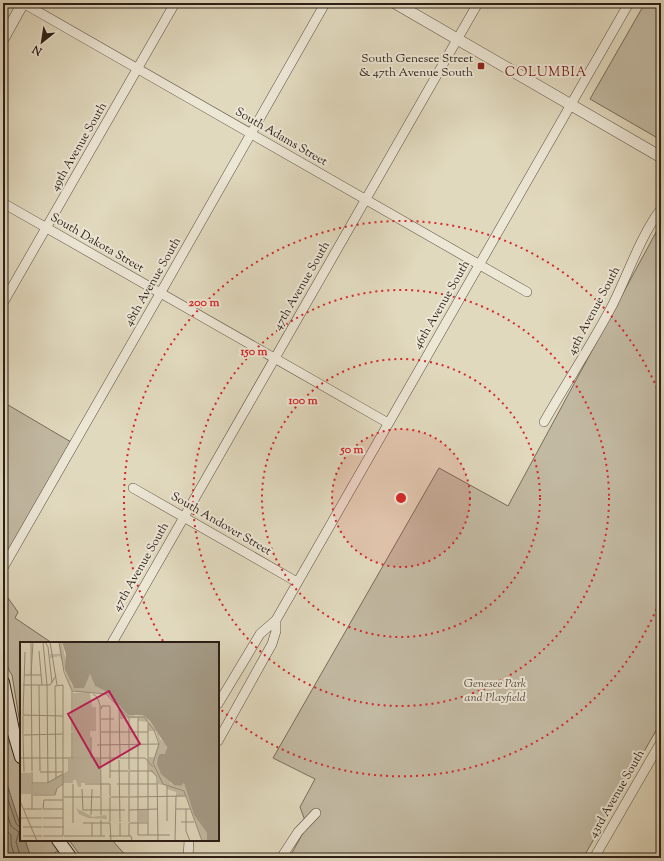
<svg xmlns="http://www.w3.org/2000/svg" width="664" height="861" viewBox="0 0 664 861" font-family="'Sorts Mill Goudy',serif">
<rect width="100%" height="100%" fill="#e1d9be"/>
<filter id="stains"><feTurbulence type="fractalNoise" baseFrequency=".005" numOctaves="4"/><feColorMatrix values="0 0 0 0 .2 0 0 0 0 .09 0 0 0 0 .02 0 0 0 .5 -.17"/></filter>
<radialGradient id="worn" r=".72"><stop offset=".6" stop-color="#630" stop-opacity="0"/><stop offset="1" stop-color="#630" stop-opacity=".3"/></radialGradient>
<path fill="#c2b9a2" stroke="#786c5c" d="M645,3H661V140L590,99Z
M661,223V722L583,858H289L307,826L300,807L315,779L273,758L439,468L508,506Z
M3,402L71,442L3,564Z
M3,591L18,612L15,618L52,643H21V730L12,675C0,661 3,611 3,591Z
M3,695L15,750L21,768V828L3,772Z
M25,840H54L59,850L53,854L57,858H31Z
M69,840H112L128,858H82Z"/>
<path fill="#a49a85" stroke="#746959" d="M3,772L21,828V840H25L31,858H3Z"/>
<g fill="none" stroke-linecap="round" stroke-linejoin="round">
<path stroke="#685c4e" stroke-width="1" d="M3,785L16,823L18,826H21
M3,801L11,826L19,832L16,842L21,858
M3,821L6,830L11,835V844L15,858"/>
<g stroke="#5a4e41" stroke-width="10">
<path id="minor" d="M23,3L527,292
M3,203L388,423
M3,303L175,3
M544,422C567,382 592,344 613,304C628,274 641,235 661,209
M133,488L297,582
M3,568L165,285L323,7
M112,643L478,3
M218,704L260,634L276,620L629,3
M218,741L272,644L276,631V620
M188,858L189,840
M281,858L298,832L316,813
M594,858L661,742"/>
</g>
<g stroke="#5a4e41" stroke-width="12">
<path id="tertiary" d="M395,3L661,157
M3,39L23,3"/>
</g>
<g stroke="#2d1f17" stroke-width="14">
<path id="secondary" d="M3,682L13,730L21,757
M58,840L71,858"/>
</g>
<use href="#minor" stroke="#ece6d5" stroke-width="9"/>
<use href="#tertiary" stroke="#ece6d5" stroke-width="11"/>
<use href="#secondary" stroke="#ece6d5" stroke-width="12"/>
</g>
<circle cx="401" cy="498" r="69" fill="#d62828" fill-opacity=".12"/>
<g fill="none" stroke="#d62828" stroke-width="2" stroke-dasharray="2 4">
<circle cx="401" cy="498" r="69"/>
<circle cx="401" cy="498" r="139"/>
<circle cx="401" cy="498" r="208"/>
<path d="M661 598A278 278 0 0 1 219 708M163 641A278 278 0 1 1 661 398"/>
</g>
<rect fill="#8f2418" stroke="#ece6d5" stroke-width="1.5" x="477" y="62" width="8" height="8" rx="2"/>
<g text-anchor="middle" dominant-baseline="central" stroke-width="4" stroke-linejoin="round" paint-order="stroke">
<g font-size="12" fill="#2d1f17" stroke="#ece6d5" text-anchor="end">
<text x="473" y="59">South Genesee Street<tspan x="473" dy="14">&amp; 47th Avenue South</tspan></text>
</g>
<g font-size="12" fill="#2d1f17" stroke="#ece6d5">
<text transform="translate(281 137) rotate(30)">South Adams Street</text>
<text transform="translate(79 147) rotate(-60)">49th Avenue South</text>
<text transform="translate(97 243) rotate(30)">South Dakota Street</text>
<text transform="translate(153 282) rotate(-60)">48th Avenue South</text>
<text transform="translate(302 286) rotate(-60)">47th Avenue South</text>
<text transform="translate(442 305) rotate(-60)">46th Avenue South</text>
<text transform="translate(594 311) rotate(-62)">45th Avenue South</text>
<text transform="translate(221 524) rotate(30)">South Andover Street</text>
<text transform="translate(141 567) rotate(-60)">47th Avenue South</text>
<text transform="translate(617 794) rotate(-60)">43rd Avenue South</text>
</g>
<g font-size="12" font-style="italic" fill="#5a4d41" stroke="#ece6d5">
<text x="495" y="684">Genesee Park<tspan x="495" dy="14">and Playfield</tspan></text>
</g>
<g font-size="13" letter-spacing="1" fill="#7a1f14" stroke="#ece6d5">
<text x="546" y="73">COLUMBIA</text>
</g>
</g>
<g transform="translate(20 642)">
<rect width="199" height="199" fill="#e1d9be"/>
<path d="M39,0L42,1L51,42L54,46L63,45L70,32L75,44L87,50L106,70L116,74L124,73L138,90L140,97L146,101L147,118L152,121L139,120L151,142L161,144L164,141L174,173L187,191V199H182L166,154H156V150L147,147V144L138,142V135L129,128L128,115H134L139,100L136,89H128V80L118,79V76L100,77L99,64L86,51L56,50L51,47L40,14L30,16V12H40ZM53,51H70L72,65H76V89H70L71,115H53ZM48,117H80V141H61V145H58L56,138H53V141H44L37,145L36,152H13V142H26L48,129ZM0,131H11V152H0ZM56,166L73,175L86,173L87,177L68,176L59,172ZM119,168H127V180H119Z" fill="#c2b9a2"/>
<path d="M42,0H199V199H187V191L174,173L164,141L161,144L154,143L141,132L137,122L138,115L140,112H145L147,105L130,79L123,73H108L87,50L75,44L70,32L64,46H54L45,27L46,12Z" fill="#a49a85"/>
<path fill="none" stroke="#998f7b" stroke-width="1" d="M11,0L12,129M23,0L27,43L28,141M25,0L28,5L32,41M30,0L37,43M39,0L44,30L52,49L86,52L108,75H124L134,88L139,102L133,121L143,142L164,149L182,199M19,9L22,43M4,33H21M11,33L13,0M3,43H30L36,34M19,43L20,129M73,52L77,55L80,63L81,154M99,65L100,113M81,67L82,64H90V136M3,73L5,10M3,73L43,74M3,74V93M109,76V128M118,76V193H150M81,77H94M52,89V49M52,90V116M81,90H128M3,93L4,130M4,93L43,92M71,95V116M77,103L139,102M0,116H125L133,125M99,118L100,180M90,129H108M109,129H132L137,135L138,199M109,129V154M12,130V153M20,130H43M36,136L35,44L43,43V155M12,141H27L43,132M53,142V181M65,142H90V154M97,142H137M147,144V179M62,147L63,168H105M13,153H35L37,146L43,142M44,155H81M90,155V180M91,155H109M109,155L166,154M109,155V180M0,159L17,199M4,167H22M12,167V153M23,167L24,158H43M23,167H43M156,167H170M166,167V189L170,199M109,168L137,167M71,173L72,147M81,173V155M0,176H22M23,176H43M161,180H174M63,181H90M72,181V194M90,181L91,199M109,181V194M110,181H128M3,185H22M23,185H44M128,193V81M3,194H22M23,194H43M43,194V155M44,194H85M81,194V178M89,194H111L112,199M100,194V181M155,199L156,154"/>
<path fill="#c2185b" fill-opacity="0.15" stroke="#c2185b" stroke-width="2" d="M89,49L120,102L79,126L48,72Z"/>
<rect width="199" height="199" fill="none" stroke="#2d1f17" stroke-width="2"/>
</g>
<circle cx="401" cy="498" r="6" fill="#d62828" stroke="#ece6d5" stroke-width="2"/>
<g font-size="12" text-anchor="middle" font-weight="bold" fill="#d62828" stroke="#ece6d5" stroke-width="4" stroke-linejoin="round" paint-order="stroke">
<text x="204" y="306">200 m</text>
<text x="254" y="355">150 m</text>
<text x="303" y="404">100 m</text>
<text x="352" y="453">50 m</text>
</g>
<rect width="664" height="861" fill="none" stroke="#e1d9be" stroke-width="16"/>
<rect x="4" y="4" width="656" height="853" fill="none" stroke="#2d1f17" stroke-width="2"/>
<rect x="8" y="8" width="648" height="845" fill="none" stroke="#2d1f17"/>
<g transform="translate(42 42) rotate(210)" stroke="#ece6d5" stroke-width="3" paint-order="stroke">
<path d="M0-3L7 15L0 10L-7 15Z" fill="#2d1f17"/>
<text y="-6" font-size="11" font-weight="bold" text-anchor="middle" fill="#2d1f17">N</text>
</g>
<rect width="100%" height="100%" filter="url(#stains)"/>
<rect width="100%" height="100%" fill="url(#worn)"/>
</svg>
